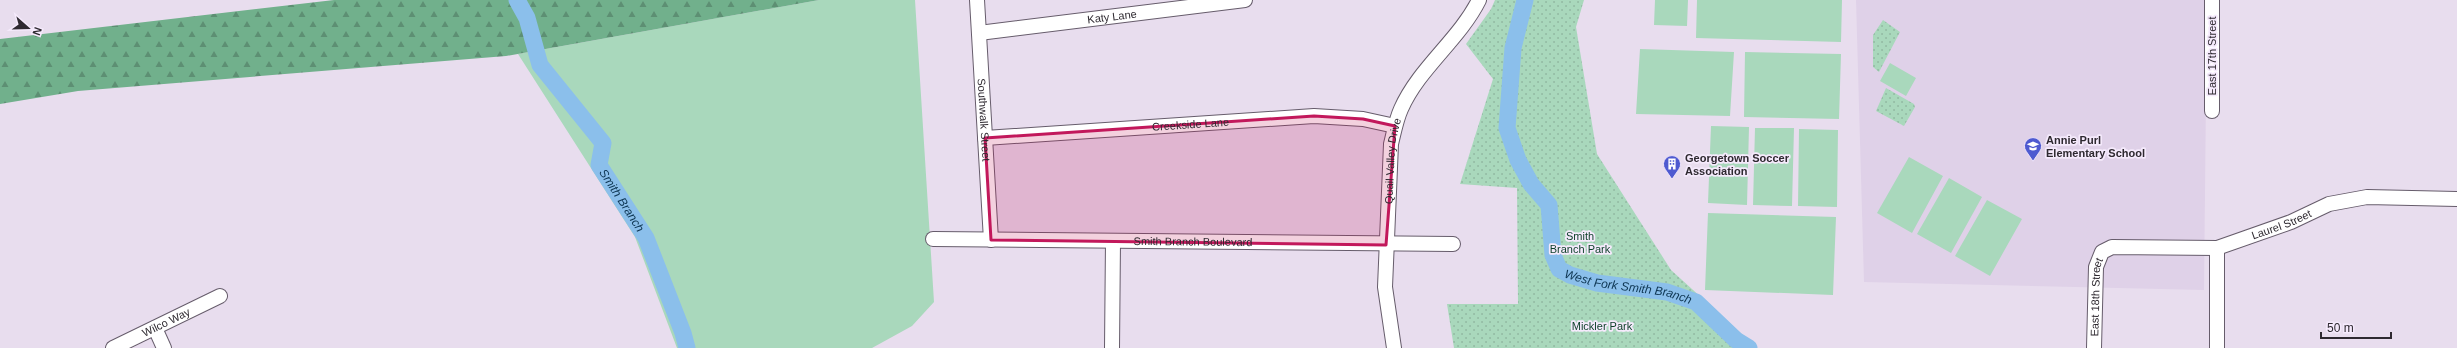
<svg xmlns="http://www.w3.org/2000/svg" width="2457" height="348" viewBox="0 0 2457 348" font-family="Arial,sans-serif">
<defs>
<pattern id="forest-firs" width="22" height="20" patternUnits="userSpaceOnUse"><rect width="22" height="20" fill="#71b08c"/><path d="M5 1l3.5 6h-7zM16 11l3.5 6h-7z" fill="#5d8f73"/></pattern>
<pattern id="park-dots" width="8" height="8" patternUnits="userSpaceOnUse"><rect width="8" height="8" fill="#a9d8bc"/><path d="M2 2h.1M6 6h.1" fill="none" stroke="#92b9a2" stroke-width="1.8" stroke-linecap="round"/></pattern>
</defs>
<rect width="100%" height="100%" fill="#e8ddee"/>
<path fill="#dfd1e8" d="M1856,0H2207L2204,290L1864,282Z"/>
<path fill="#a9d8bc" d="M819,0H915L934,302L912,326L872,348H677L635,237L518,54Z
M1655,0H1688L1687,26L1654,25Z
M1697,0H1842L1841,42L1696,38Z
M1640,49L1734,52L1730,116L1636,114Z
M1745,52L1841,54L1839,119L1744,117Z
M1890,63L1916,78L1906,96L1880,81Z
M1711,126L1749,127L1747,205L1708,203Z
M1755,128H1794L1792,206L1753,205Z
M1799,129L1838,130L1837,207L1798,206Z
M1909,157L1943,176L1912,233L1877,213Z
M1949,178L1982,197L1951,253L1917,234Z
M1987,200L2022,219L1990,276L1955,256Z
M1708,213L1836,217L1833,295L1705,290Z"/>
<path fill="url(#forest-firs)" d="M334,0H819L506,56L78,91L0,104V39Z"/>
<path fill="url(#park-dots)" d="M1495,0H1584L1576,27L1597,154L1671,270L1757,348H1454L1447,304H1518L1517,188L1460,184L1493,79L1466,44L1491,9Z
M1883,20L1900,32L1879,72L1873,67V35Z
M1886,88L1914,104L1915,107L1904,126L1876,111Z"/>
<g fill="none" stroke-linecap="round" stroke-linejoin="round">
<g stroke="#8bbfeb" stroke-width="17">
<path id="s1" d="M517,0L527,18L540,65L603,143L599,165L646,238L683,333L687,348"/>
<path id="s2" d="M1525,0L1513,48L1507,128L1518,160L1531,184L1549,205L1553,255L1559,269L1570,275L1597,283L1667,292L1696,302L1736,340L1749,348"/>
</g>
<g stroke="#665c6b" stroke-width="16">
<g id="minor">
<path id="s3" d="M977,0L991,240"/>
<path id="s4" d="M979,33L1245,0"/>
<path d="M2212,111V0"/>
<path id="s5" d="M985,138L1314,116L1363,119L1395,126"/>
<path id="s6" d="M933,239L1453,244"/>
<path d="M155,328L164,348"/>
<path id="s7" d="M113,348L220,296"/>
<path d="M1112,348L1113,241"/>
<path id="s8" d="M1394,348L1385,287L1391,144C1394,132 1396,120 1401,109C1419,68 1459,40 1479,0"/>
<path id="s9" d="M2094,348L2096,267L2102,252L2112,247L2217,248L2291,222L2329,204L2367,197L2457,199"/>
<path d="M2217,348V248"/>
</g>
</g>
<use href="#minor" stroke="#fff" stroke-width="14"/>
</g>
<path fill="#c2185b" fill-opacity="0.2" stroke="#c2185b" stroke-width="3" stroke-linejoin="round" d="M1314,116L1363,119L1395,126L1386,245L991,240L985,138Z"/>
<defs>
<g id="school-pin" transform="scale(0.9)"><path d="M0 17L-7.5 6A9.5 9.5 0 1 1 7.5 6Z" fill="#4e5ad0" stroke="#f5eafc"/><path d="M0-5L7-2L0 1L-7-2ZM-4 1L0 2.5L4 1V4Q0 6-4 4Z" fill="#fff"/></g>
<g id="building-pin" transform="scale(0.9)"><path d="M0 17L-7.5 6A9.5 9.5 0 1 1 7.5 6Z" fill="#4e5ad0" stroke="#f5eafc"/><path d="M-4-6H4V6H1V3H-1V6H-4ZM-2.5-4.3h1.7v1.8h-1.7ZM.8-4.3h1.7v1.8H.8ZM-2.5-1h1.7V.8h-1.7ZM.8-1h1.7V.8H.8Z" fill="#fff"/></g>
</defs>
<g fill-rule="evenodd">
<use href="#school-pin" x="2033" y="146"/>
<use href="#building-pin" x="1672" y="164"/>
</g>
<g text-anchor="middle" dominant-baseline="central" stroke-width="3.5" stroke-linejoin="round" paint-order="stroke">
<g font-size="11" fill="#2e2930" stroke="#f5eafc">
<text stroke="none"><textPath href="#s4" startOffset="134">Katy Lane</textPath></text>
<text transform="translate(2212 56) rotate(-90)">East 17th Street</text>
<text stroke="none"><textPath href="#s3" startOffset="120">Southwalk Street</textPath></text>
<text stroke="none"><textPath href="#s5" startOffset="206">Creekside Lane</textPath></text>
<text stroke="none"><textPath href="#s8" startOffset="188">Quail Valley Drive</textPath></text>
<text stroke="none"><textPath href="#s9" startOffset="282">Laurel Street</textPath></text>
<text stroke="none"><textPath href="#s6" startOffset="260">Smith Branch Boulevard</textPath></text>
<text stroke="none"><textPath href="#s9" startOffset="51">East 18th Street</textPath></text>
<text stroke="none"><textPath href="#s7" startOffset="59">Wilco Way</textPath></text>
</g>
<g font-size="11" font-weight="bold" fill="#2e2930" stroke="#f5eafc" text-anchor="start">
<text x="2046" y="140">Annie Purl<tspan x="2046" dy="13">Elementary School</tspan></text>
<text x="1685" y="158">Georgetown Soccer<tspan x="1685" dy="13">Association</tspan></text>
</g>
<g font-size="11" fill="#0c3f28" stroke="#f5eafc">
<text x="1580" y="236">Smith<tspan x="1580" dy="13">Branch Park</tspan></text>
<text x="1602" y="326">Mickler Park</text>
</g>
<g font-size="12" font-style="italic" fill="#0e3653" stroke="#f5eafc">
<text stroke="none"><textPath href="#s1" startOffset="234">Smith Branch</textPath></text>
<text stroke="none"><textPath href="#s2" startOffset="356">West Fork Smith Branch</textPath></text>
</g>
</g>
<g transform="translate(28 28) rotate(110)" stroke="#f5eafc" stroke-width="3" paint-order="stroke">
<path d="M0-3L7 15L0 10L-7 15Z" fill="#2e2930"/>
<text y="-6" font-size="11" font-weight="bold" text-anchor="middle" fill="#2e2930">N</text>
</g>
<path d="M2321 332v6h70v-6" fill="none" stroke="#2e2930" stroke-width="2"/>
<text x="2327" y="332" font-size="12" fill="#2e2930" stroke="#f5eafc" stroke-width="3" paint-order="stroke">50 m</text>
</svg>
